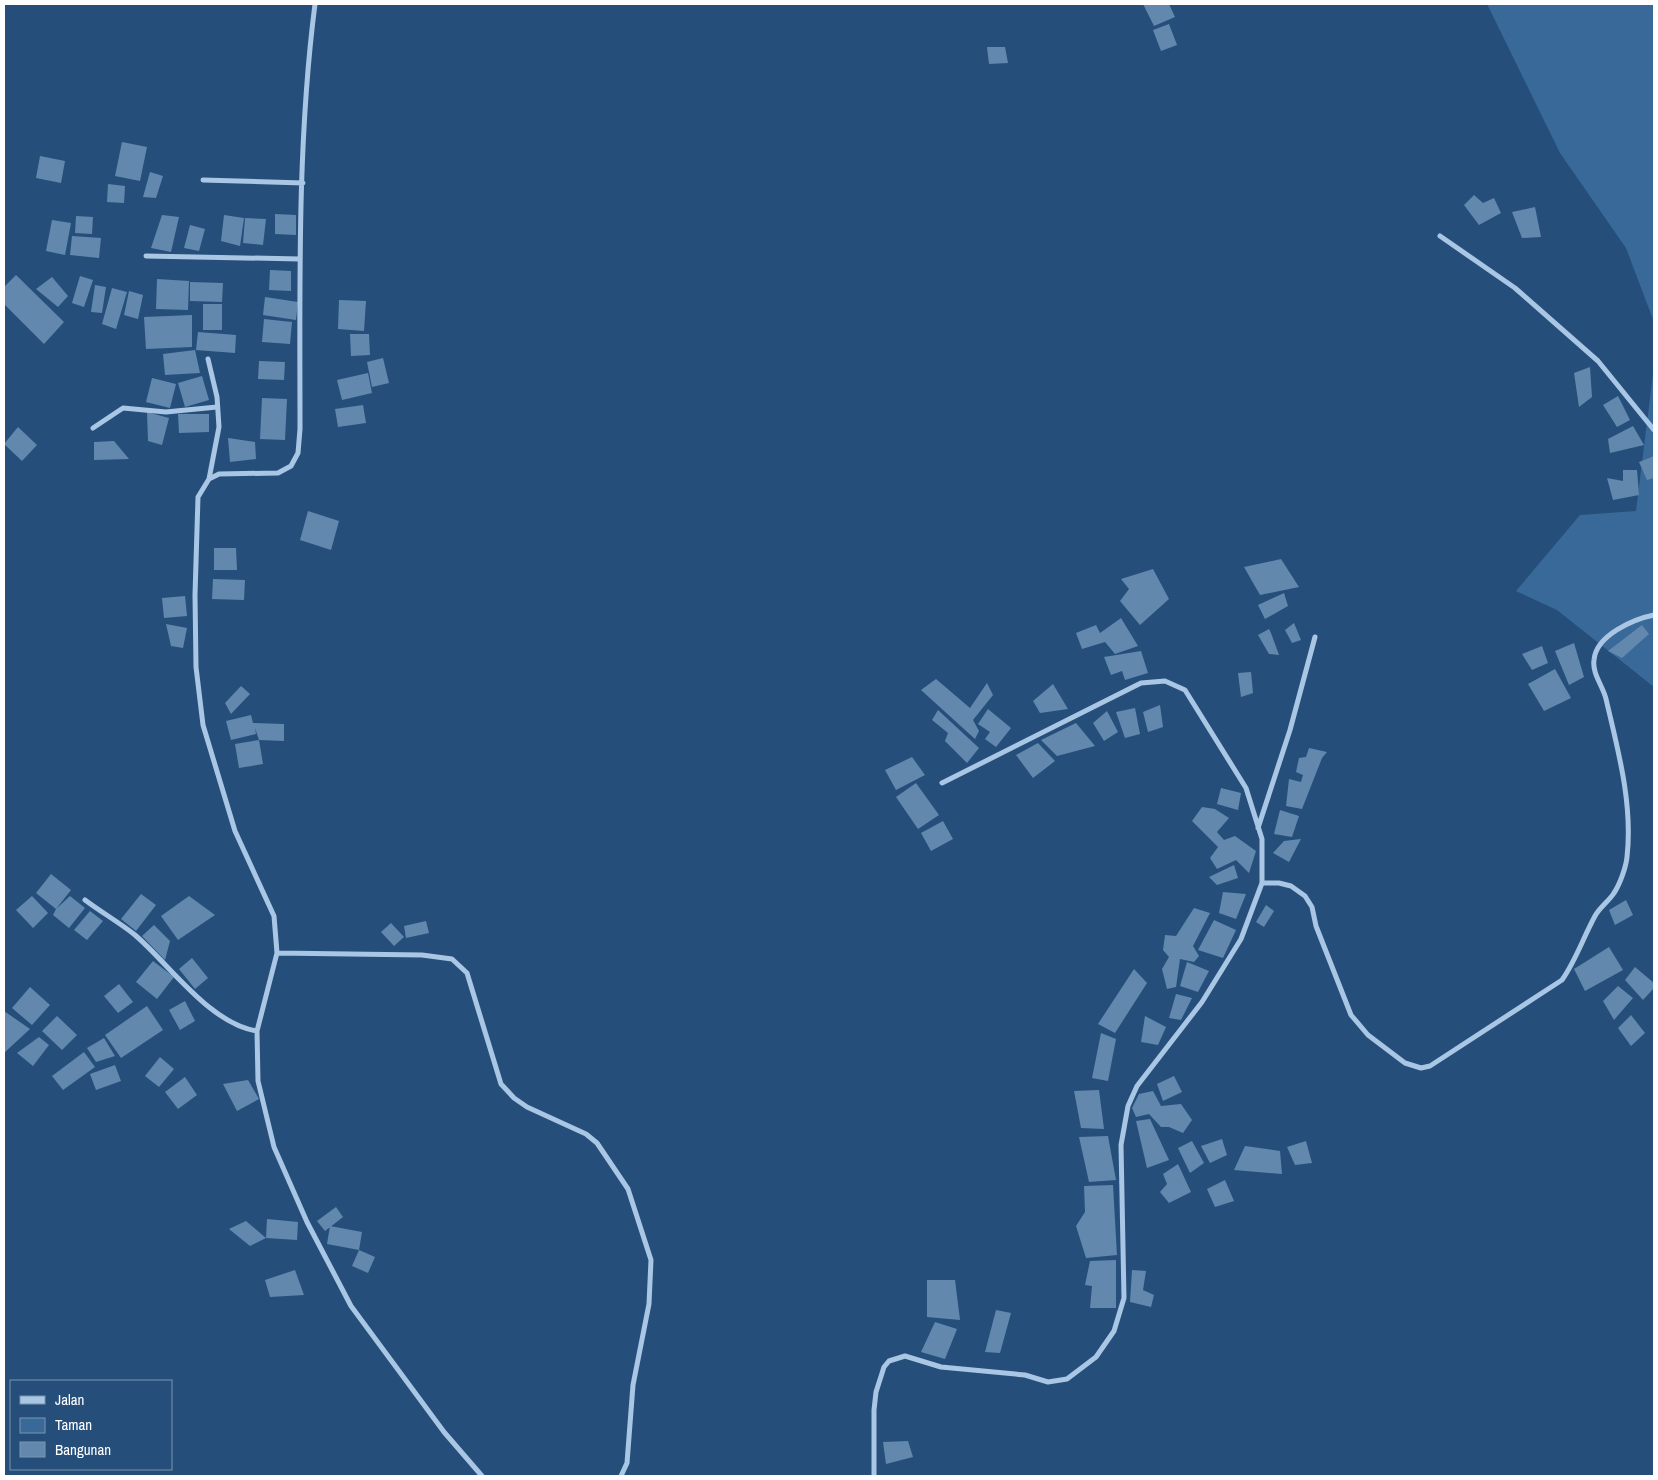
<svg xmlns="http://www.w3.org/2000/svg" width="1658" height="1480" viewBox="0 0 1658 1480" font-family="'Archivo Narrow',sans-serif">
<rect width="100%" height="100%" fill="#254f7a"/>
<path fill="#396998" d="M1487,4H1654V322L1626,248L1560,153Z
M1654,366V687L1557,610L1516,591L1580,515L1636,511Z"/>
<path fill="#6288ae" d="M1143,4H1169L1175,17L1154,26Z
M1169,24L1177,45L1161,51L1153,30Z
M987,47H1005L1008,63L989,64Z
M122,142L147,147L140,181L115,176Z
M40,156L65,161L61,183L36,178Z
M150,172L163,176L156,198L143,197Z
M108,184L125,186L124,203L107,202Z
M1474,195L1483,203L1494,198L1501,213L1479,225L1464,205Z
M1535,207L1541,237L1522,238L1512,212Z
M275,214L296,215V235L275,234Z
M162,215L179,217L171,252L151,248Z
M224,215L244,218L240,246L221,241Z
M76,216L93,217L92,234L75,233Z
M245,218L266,219L263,245L243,243Z
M52,220L71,223L65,255L46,251Z
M190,225L205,229L199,251L184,248Z
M72,236L101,238L99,258L70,255Z
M270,270L291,271V291L269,290Z
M16,275L64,322L44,344L4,304V287Z
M80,276L93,280L84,307L72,303Z
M52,277L68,296L58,307L36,289Z
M157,279L189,281L188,310L156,309Z
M190,282L223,283L222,302L190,301Z
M95,285L106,287L102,313L91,312Z
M112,288L127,292L116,329L102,324Z
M129,291L143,295L138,319L124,315Z
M265,297L298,302L296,320L263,315Z
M339,300L366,301L364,331L338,329Z
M203,304H222V330H203Z
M192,315V347L146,349L144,317Z
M264,319L292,322L290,344L262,342Z
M198,332L236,335L235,353L196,350Z
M350,334H369L370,355L351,356Z
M195,350L200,373L165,375L163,354Z
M383,358L389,383L372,387L367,362Z
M259,361L285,362L284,380L258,379Z
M1590,367L1592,397L1579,407L1574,373Z
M368,373L372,393L342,400L337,380Z
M202,376L209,400L185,407L178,383Z
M152,378L176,384L170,408L146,402Z
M1618,396L1630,420L1617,427L1603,405Z
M262,398L287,399L285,440L260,439Z
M363,405L366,423L338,427L335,409Z
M147,412L169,418L162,445L148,441Z
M178,414H209V432L179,433Z
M1633,426L1644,445L1610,453L1608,439Z
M18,427L37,445L22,461L4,444Z
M228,438L255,442L256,459L230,462Z
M114,441L129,459L94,460V442Z
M1654,456V478L1647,480L1639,462Z
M1623,470H1637L1639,495L1613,500L1607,478L1623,481Z
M308,511L339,521L331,550L300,540Z
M214,548H236L237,570H214Z
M1281,559L1299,587L1260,595L1244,567Z
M1153,569L1169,599L1140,625L1120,601L1129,589L1121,579Z
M213,579L245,580L244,600L212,599Z
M1284,593L1288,606L1265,619L1258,605Z
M185,596L187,616L164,618L162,598Z
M1121,618L1138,646L1115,654L1105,642L1082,649L1076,633L1096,625L1100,633Z
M1294,623L1301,640L1292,643L1285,630Z
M166,624L187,628L183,648L171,646Z
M1642,625L1649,634L1622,658L1608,651Z
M1269,629L1271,633L1279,655L1269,654L1258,635Z
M1574,643L1584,677L1569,685L1555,651Z
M1542,646L1548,663L1532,670L1522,654Z
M1141,651L1148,673L1125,680L1122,671L1111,675L1104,657Z
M1555,669L1571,698L1544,711L1528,684Z
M1251,672L1253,693L1241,697L1238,673Z
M936,679L970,708L987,683L993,695L973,720L979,731L975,739L921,690Z
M1053,684L1068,709L1040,713L1033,701Z
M241,686L250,694L231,714L225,703Z
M1160,705L1163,727L1148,732L1143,712Z
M1135,708L1140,734L1125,738L1116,712Z
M988,709L1011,728L996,747L985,739L990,732L978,724Z
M938,710L979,748L967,763L945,741L948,733L932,720Z
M1107,711L1118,732L1104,741L1093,723Z
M251,715L253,723L284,724V741L259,740L255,728L256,734L231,740L226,721Z
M1076,723L1095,746L1057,756L1041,740Z
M259,740L263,764L239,768L235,744Z
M1038,743L1055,761L1033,778L1016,755Z
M1309,748L1327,752L1322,758L1302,809L1286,806L1289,779L1301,782L1303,775L1296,772L1299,758L1306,757Z
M912,757L925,775L896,790L885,770Z
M916,783L939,815L918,829L896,797Z
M1221,788L1241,793L1238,810L1217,804Z
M1202,807L1215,809L1229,818L1217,832L1224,840L1235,836L1256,851L1249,873L1236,860L1217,869L1210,858L1218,847L1192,821Z
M1280,810L1299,816L1292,837L1274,834Z
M943,821L953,839L931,851L921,833Z
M1301,839L1289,862L1273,853L1284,841Z
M1234,865L1238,878L1217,885L1209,877Z
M51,874L71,890L56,909L36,893Z
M1223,892L1246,894L1236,919L1219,913Z
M141,894L156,905L136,931L121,919Z
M32,896L48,913L33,928L16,910Z
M70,896L85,908L69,928L53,915L56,909Z
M189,896L215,915L178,940L161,916Z
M1626,900L1633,915L1615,925L1609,910Z
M1266,905L1274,911L1264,927L1256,922Z
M1194,908L1210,913L1193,946L1199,956L1194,962L1180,959L1176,987L1167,989L1162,969L1169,957L1163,950L1165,935L1176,936Z
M90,911L103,921L87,940L74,930Z
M1214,920L1236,930L1223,958L1198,950Z
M426,921L429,933L406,938L404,926Z
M391,923L404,937L394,946L381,932Z
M154,925L170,941L165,960L142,936Z
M1609,947L1623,970L1585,991L1574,969Z
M192,958L208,978L195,989L179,969Z
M153,961L174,977L157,999L136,982Z
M1187,962L1209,971L1198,992L1180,986Z
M1635,967L1654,983V988L1643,1000L1625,980Z
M1134,969L1147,983L1115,1033L1098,1024Z
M119,984L133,1002L118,1013L104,996Z
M1618,986L1633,998L1614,1020L1603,1001Z
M30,987L50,1005L32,1025L12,1008Z
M1176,994L1192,998L1181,1020L1169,1018Z
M185,1001L195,1021L180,1030L169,1010Z
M147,1006L163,1030L121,1058L105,1035Z
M4,1011L30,1029L4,1053Z
M1631,1015L1645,1033L1631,1046L1618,1028Z
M57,1016L77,1035L62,1050L42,1031Z
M1145,1016L1166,1027L1158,1045L1141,1042Z
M1101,1033L1116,1039L1108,1081L1092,1078Z
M39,1037L49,1045L33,1066L17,1053Z
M104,1038L115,1056L96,1062L87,1048Z
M84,1052L95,1067L63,1090L52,1076Z
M160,1057L174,1069L159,1087L145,1076Z
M115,1065L121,1081L96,1090L90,1074Z
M1174,1076L1182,1092L1163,1101L1157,1084Z
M185,1077L197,1095L178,1109L165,1092Z
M248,1080L259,1099L237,1111L223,1084Z
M1099,1090L1104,1129L1081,1128L1074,1091Z
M1153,1091L1161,1106L1181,1104L1192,1120L1183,1133L1169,1127H1161L1149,1114L1136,1117L1132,1108L1139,1094Z
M1150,1119L1169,1160L1147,1168L1136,1121Z
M1108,1136L1116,1180L1089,1182L1079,1137Z
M1222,1139L1227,1155L1210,1163L1201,1146Z
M1192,1141L1204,1163L1190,1173L1178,1148Z
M1306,1141L1312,1163L1295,1165L1287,1147Z
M1245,1146L1280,1151L1282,1174L1234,1170Z
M1178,1164L1191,1192L1169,1203L1160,1192L1167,1184L1163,1174Z
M1225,1180L1234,1201L1215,1207L1207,1189Z
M1113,1185L1117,1255L1086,1258L1076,1226L1085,1212L1084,1186Z
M336,1207L343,1217L325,1231L317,1221Z
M267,1219L298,1222L297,1240L266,1238Z
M246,1221L266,1238L250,1246L229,1229Z
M330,1226L362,1232L359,1250L327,1244Z
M359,1250L375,1257L368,1273L352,1266Z
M1116,1260V1308H1090L1092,1286L1085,1285L1090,1261Z
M295,1270L304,1295L270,1297L265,1280Z
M1132,1270L1146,1271L1143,1290L1154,1295L1151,1307L1130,1302Z
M927,1280H955L960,1320L927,1317Z
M996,1310L1011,1313L1000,1353L985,1352Z
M935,1322L957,1329L945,1359L921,1352Z
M908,1441L913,1457L886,1464L883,1442Z"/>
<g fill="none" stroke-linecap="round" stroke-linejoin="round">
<path stroke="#a9c6e4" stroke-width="5" d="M315,4C297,144 300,287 300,429L298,453L291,466L278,473L219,474L209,479L198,497L195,595L196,667L203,725L235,831L274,916L277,953L257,1031L258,1081L274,1147L307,1222L351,1306L444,1432L482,1476
M203,180L303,183
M1440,236L1515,288L1598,361L1654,430
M146,256L300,259
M208,359L217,397L219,427L209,479
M93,428L123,408L166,412L217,407
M1258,828L1290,730L1315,637
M1262,883H1279L1291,886L1305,896L1312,907L1316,926L1351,1015L1368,1035L1405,1063L1421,1068L1430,1066L1562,980C1576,960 1583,938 1595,916C1600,907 1609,901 1614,893C1620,884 1626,867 1627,857C1633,804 1618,750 1606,699C1603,686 1592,674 1594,660C1596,635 1634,619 1654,615
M85,900C101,912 120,923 135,935C170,965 210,1024 257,1031
M277,953L422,955L452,959L467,973L501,1084L514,1098L527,1107L586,1134L597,1143L628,1189L651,1260L649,1304L633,1385L627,1463L621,1476
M874,1476V1410L876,1392L884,1367L889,1361L905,1356L941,1367L1025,1375L1048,1382L1067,1379L1096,1357L1114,1331L1124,1298L1121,1145L1128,1106L1137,1086L1202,1002L1241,939L1262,883V839L1246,788L1185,690L1165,681L1141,683L942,783"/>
</g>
<rect width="1658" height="1480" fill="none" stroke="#ffffff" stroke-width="10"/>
<rect x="10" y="1380" width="162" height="90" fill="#254f7a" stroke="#7c95af"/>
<rect x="20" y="1396" width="25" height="8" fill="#a9c6e4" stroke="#7c95af"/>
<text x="55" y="1405" font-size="15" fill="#ffffff">Jalan</text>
<rect x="20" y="1418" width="25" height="15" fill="#396998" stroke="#7c95af"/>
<text x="55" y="1430" font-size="15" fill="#ffffff">Taman</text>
<rect x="20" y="1442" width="25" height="15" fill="#6288ae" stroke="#7c95af"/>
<text x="55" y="1455" font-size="15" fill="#ffffff">Bangunan</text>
</svg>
